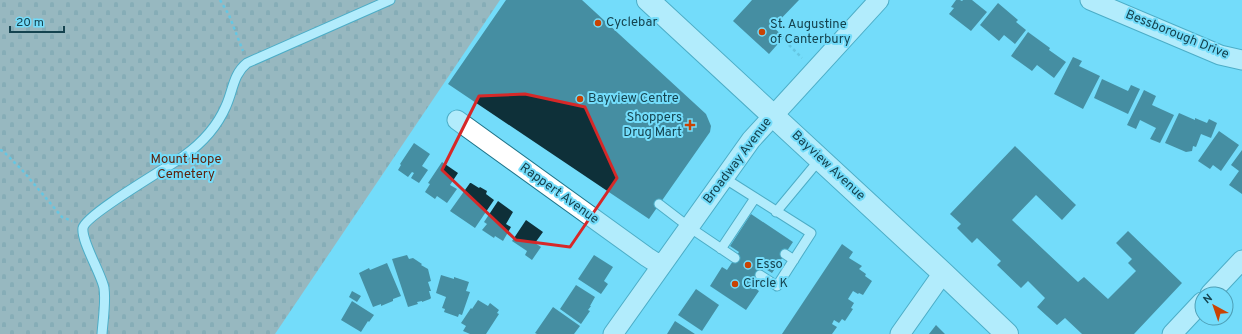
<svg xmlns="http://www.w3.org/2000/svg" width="1242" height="334" viewBox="0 0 1242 334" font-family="Overpass,sans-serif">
<defs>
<pattern id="cemetery-stones" width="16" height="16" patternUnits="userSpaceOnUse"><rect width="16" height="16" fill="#c48c7a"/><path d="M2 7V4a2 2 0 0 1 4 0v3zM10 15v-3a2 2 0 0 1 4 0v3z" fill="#9e7466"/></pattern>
</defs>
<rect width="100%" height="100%" fill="#73dcfa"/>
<path fill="url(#cemetery-stones)" d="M0,0H500L275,334H0Z"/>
<path fill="#0e3039" d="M506,0H582L706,114L711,126L710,132L649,219L448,84Z
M752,0H799L773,27L784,37L769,54L733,21Z
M956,0H960L962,1L963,0H972L987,12L971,31L949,14L954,8L951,7Z
M998,3L1018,20L1016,22L1026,30L1015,44L1004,35L999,41L980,25Z
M1028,32L1050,48L1049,50L1066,62L1054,78L1037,65L1032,71L1011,56Z
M1073,57L1082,61L1079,66L1100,76L1083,109L1054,94Z
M1102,79L1128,91L1131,85L1140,89L1128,114L1094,98Z
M1144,90L1156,96L1152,105L1174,115L1160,143L1150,139L1156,128L1140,120L1136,129L1127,125Z
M1179,113L1195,120V118L1207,123L1209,119L1217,123L1211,138L1201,134L1196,147L1193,146L1192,151L1186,152L1165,143Z
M1219,131L1239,145L1221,171L1213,165L1210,169L1198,161Z
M414,143L430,154L422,166L428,170L419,183L411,178L414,173L412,172L408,177L398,170L401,165L400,164Z
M1015,146L1076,205L1062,220L1036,195L1012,220L1078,282L1084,277L1108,299L1136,271L1128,263L1132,259L1116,243L1128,231L1182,283L1134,334H1082L1065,318L1057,325L1037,307L1045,298L1028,281L1021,288L997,265L1001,261L977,238L972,243L957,228L961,224L950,214Z
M1242,150V194L1229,185L1239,171L1231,165Z
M442,162L458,173L450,185L457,189L447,203L437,196L435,199L425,192L430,184L428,183Z
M470,183H471L479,188L480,187L487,191L486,194L494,200L475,228L450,211Z
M498,201L513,212L506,224L511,227L503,241L495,236L494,238L482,230L487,224L484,222Z
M751,214L793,242L772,273L764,268L752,286L759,291L746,310L710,286L722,267L727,270L739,252L730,246Z
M526,220L543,232L535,243L541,247L532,260L525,255L527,251L512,241Z
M842,244L853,252L849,258L862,266L859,269L866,274L865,276L872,281L863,295L859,293L858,294L853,291L848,299L854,303L851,308L853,309L845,321L842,319L839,323L834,320L832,324L837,327L832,334H782Z
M407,255L409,259L413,258L422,264L421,265L428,269L431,281L428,282L431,291H429L431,298L430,299L422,302V301L417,302L418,304L408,307L392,259Z
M594,255L613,267L604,281L608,284L601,294L578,279Z
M387,263L401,296L393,299V301L381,306V304L373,307L359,273L369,268L370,270Z
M441,275L454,279V277L469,282L466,291L470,292L462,315L459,314L458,317L444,312L445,309L442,308L446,297L436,293Z
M576,285L595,297L590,306H591L588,310L590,311L581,324L560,309Z
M696,289L719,305L702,331L678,315Z
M352,291L361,296L357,302L349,297Z
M478,300L488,306L490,303L499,310L497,313L499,314L486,334H470L463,331L466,326L461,323L471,308L472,309Z
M352,301L374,315L369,322L368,321L361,332L341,320Z
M553,307L580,326L574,334H537L535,333Z
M675,321L695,334H667Z
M936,325L945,334H929Z"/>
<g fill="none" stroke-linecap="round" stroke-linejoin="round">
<g stroke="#1e748a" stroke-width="11">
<path id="lane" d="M724,178L811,233L777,286L760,275
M659,204L689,227L735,258
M776,212L820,159
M721,249L755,198
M785,254L794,260
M102,334C103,320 106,302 104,288C101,273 81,241 83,228C85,215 168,167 184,156C202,143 217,127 226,106C233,91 233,74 247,63L390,0"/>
</g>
<g stroke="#1e748a" stroke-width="21">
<path id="street" d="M1090,0L1220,55L1242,60
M457,120L647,257L661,266
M1210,294L1242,260
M613,334L751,140L879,0
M900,334L943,273
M1172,334L1202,302"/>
</g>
<g stroke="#1e748a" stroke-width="24">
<path id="secondary" d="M648,0L943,273L1007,334"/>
</g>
<path stroke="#56acc5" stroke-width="2.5" stroke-dasharray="3 3" stroke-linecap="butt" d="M220,0L229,15L243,51
M789,45L802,58
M0,150L3,151L23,171L62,217L72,221"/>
<use href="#lane" stroke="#fff" stroke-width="9"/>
<use href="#street" stroke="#fff" stroke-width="19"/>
<use href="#secondary" stroke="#fff" stroke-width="22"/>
</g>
<path d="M0 0H1242V334H0ZM525,94L585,107L617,178L570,247L516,240L442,170L479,96Z" fill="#73dcfa" fill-opacity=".55" fill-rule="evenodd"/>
<path fill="none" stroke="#d62828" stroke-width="3" stroke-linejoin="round" d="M525,94L585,107L617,178L570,247L516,240L442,170L479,96Z"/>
<g fill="#c94303" stroke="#73dcfa" stroke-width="1.5">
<circle cx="598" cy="23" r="4"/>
<circle cx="762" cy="32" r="4"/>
<circle cx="580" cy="99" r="4"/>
<path d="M688 119h4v4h4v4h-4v4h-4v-4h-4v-4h4z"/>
<circle cx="748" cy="265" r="4"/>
<circle cx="735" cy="284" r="4"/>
</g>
<g text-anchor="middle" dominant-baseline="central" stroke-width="4" stroke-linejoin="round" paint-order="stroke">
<g font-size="13" fill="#15434f" stroke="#73dcfa" text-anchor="start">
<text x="606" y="23">Cyclebar</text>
<text x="770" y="25">St. Augustine<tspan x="770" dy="15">of Canterbury</tspan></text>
<text x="588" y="99">Bayview Centre</text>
<text x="682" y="118" text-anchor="end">Shoppers<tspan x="682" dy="15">Drug Mart</tspan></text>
<text x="756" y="265">Esso</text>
<text x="743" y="284">Circle K</text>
</g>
<g font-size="13" fill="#15434f" stroke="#73dcfa">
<text transform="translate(1177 35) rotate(22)">Bessborough Drive</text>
<text transform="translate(738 161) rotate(-53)">Broadway Avenue</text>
<text transform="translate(828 166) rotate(43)">Bayview Avenue</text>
<text transform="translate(559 194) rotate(36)">Rappert Avenue</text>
</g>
<g font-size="13" fill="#5f230d" stroke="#73dcfa">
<text x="186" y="160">Mount Hope<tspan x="186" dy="15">Cemetery</tspan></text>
</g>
</g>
<g transform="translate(1214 306) rotate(320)"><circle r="19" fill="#73dcfa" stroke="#4d9fb6"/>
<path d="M0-3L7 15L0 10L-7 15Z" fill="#c94303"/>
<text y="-6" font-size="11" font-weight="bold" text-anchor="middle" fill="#15434f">N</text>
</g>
<path d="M10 26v6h54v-6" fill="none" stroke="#15434f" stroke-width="2"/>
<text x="16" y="26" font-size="12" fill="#15434f" stroke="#73dcfa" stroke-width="3" paint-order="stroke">20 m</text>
</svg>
